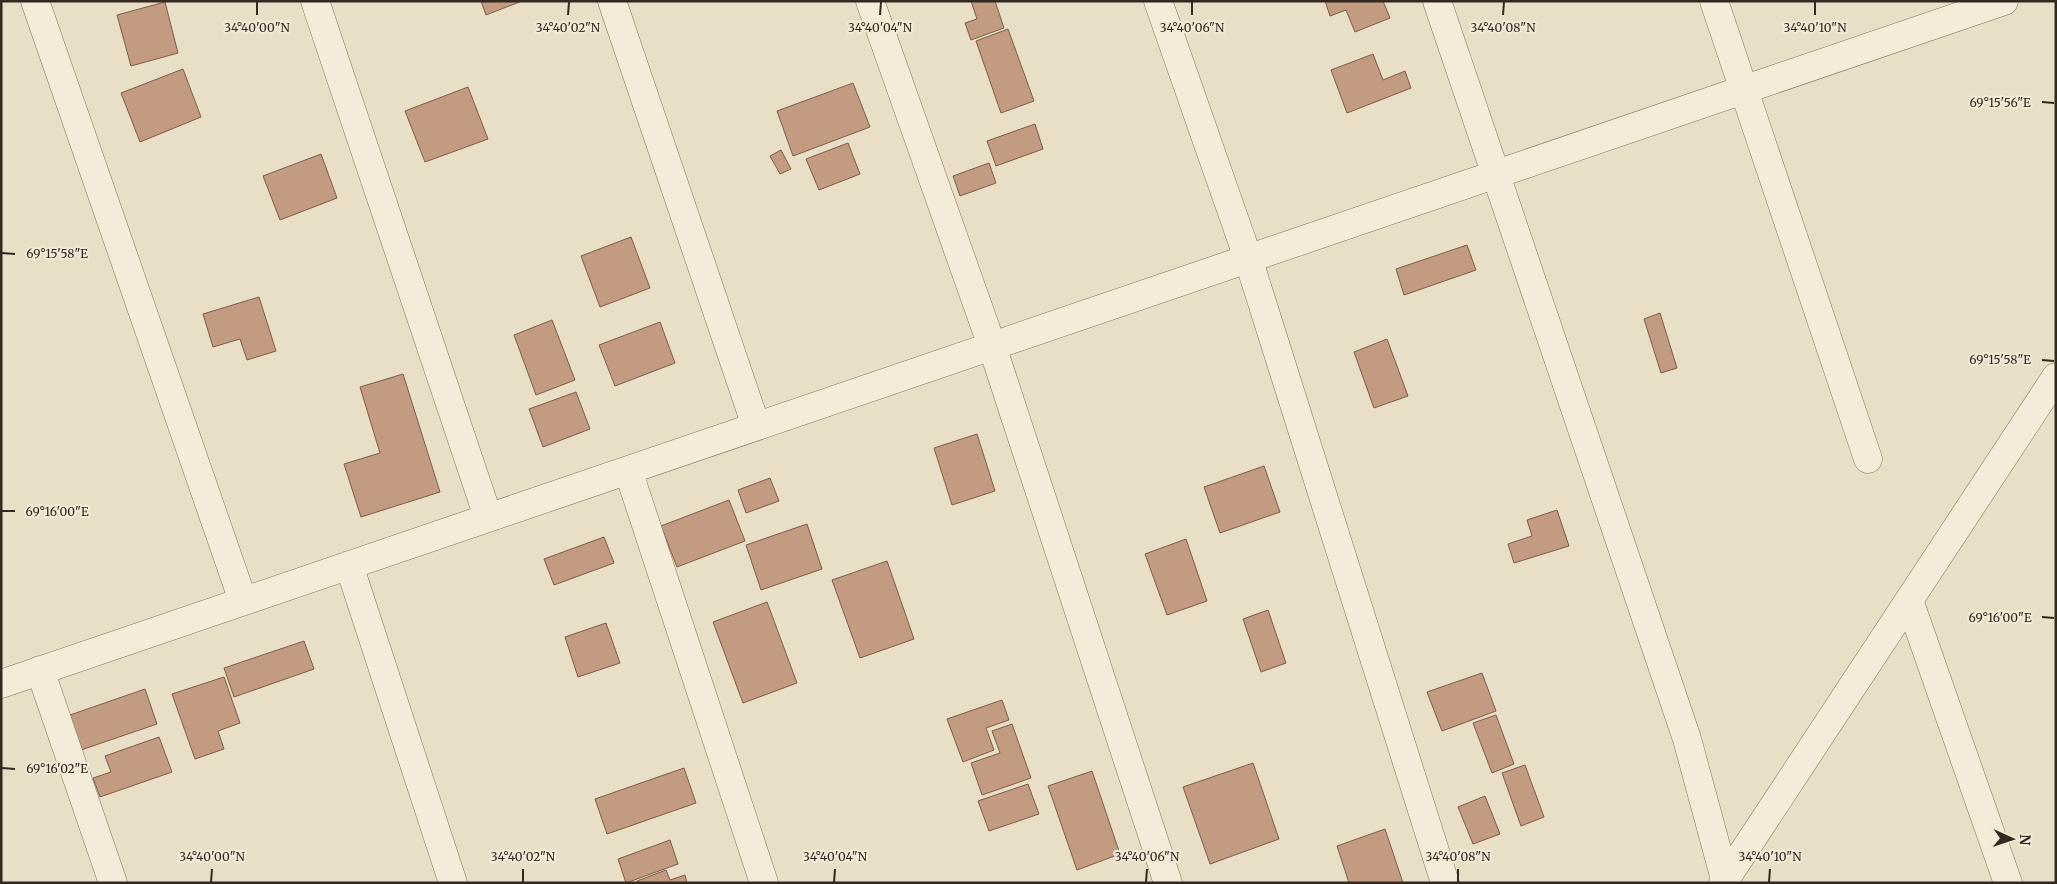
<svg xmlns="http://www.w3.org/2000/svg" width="2057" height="884" viewBox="0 0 2057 884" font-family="Merriweather,serif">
<rect width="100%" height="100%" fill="#e9dec6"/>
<path fill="#c29b81" stroke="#7e5c47" d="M481,1H522L486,15Z
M971,1H995L1004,28L971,40L965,23L977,19Z
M1325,1H1383L1390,18L1355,32L1346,10L1330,16Z
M165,2L178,53L131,66L117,15Z
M1008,29L1034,101L1001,113L976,41Z
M1373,54L1383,80L1405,71L1411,88L1347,113L1331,70Z
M183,69L201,117L140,142L121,93Z
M853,83L870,127L793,156L777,111Z
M468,87L488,139L425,162L405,111Z
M1035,124L1043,149L996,166L987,141Z
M848,143L860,174L819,190L806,159Z
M781,150L791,169L780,174L770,156Z
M321,154L337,198L280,220L263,176Z
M989,163L996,183L960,196L953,176Z
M631,237L650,288L600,307L581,256Z
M1467,245L1476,270L1404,295L1396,269Z
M259,297L276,351L247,360L240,339L213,347L203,314Z
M1660,313L1677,368L1661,373L1644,319Z
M552,320L575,380L536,395L514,335Z
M660,322L675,363L615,386L599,345Z
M1387,339L1408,396L1374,408L1354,352Z
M403,374L440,492L361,517L344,464L380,453L360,387Z
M576,392L590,429L543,447L529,409Z
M977,434L995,491L952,505L934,448Z
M1264,466L1280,512L1220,533L1204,487Z
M770,478L779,501L746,513L738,490Z
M729,500L745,541L677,567L661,526Z
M1557,510L1569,546L1514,563L1508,544L1532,536L1527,520Z
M807,524L822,569L761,590L746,545Z
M604,537L614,563L554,585L544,559Z
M1186,539L1207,601L1167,615L1145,554Z
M887,561L914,639L860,658L832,580Z
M767,602L797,683L743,703L713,622Z
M1268,610L1286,663L1261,672L1243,619Z
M606,623L620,663L578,677L565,637Z
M304,641L314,669L234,697L224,668Z
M1482,673L1496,711L1442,731L1427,692Z
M224,677L240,723L218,731L224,749L195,759L172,694Z
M145,689L157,724L81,750L70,715Z
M1002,700L1009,720L986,728L994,750L963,762L947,719Z
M1496,715L1514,764L1492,773L1473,723Z
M1012,724L1031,778L982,795L971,763L1000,753L992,731Z
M159,737L172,772L100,797L93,778L111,772L105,756Z
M1253,763L1279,839L1210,864L1183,787Z
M1525,765L1544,817L1521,826L1502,773Z
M684,768L696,803L607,834L595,799Z
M1092,771L1120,854L1077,870L1048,786Z
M1028,784L1039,814L989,831L978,801Z
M1485,796L1500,834L1473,844L1458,807Z
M1385,829L1403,883H1349L1337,846Z
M670,840L678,864L626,883L618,859Z
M666,870L670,880L685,875L687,883H637V881Z"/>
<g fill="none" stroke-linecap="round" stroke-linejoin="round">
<g stroke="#82715e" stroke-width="29">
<path id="minor" d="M35,1L243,601
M315,1L488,517
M612,1L756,426
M870,1L992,346L1168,883
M1158,1L1248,258L1445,883
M1437,1L1687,739L1726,883
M1714,1L1868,459
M628,470L764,883
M349,565L453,883
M1909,600L2008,883
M40,670L113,883
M1,684L2004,1
M1723,883L2056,377"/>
</g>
<use href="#minor" stroke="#f4ecd8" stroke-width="28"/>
</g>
<path fill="none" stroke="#342920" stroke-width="2" d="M257,15V2M568,15L569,2M880,15L881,2M1192,15V2M1503,15L1504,2M1815,15V2M2042,102L2054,103M2,253L15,254M2042,360L2054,361M2,511H15M2042,617L2054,618M2,768L15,769M211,882L212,869M523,882V869M834,882L835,869M1146,882L1147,869M1458,882V869M1769,882L1770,869"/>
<g font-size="12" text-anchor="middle" fill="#342920" stroke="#f1e8d5" stroke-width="4.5" stroke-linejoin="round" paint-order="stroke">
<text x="257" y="32">34°40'00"N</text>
<text x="568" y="32">34°40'02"N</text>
<text x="880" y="32">34°40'04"N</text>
<text x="1192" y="32">34°40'06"N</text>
<text x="1503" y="32">34°40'08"N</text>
<text x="1815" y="32">34°40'10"N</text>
<text x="2000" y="107">69°15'56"E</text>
<text x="57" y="258">69°15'58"E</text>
<text x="2000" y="364">69°15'58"E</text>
<text x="57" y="516">69°16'00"E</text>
<text x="2000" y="622">69°16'00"E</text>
<text x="57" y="773">69°16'02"E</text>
<text x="212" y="861">34°40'00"N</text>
<text x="523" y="861">34°40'02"N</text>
<text x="835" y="861">34°40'04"N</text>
<text x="1147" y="861">34°40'06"N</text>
<text x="1458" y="861">34°40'08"N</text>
<text x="1770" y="861">34°40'10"N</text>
</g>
<rect width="2057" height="884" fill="none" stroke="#342920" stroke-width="5"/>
<g transform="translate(2012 839) rotate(93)" stroke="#f1e8d5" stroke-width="4" paint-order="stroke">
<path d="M0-4L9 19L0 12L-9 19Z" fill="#342920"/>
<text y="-8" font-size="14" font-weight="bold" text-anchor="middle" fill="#342920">N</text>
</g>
</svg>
